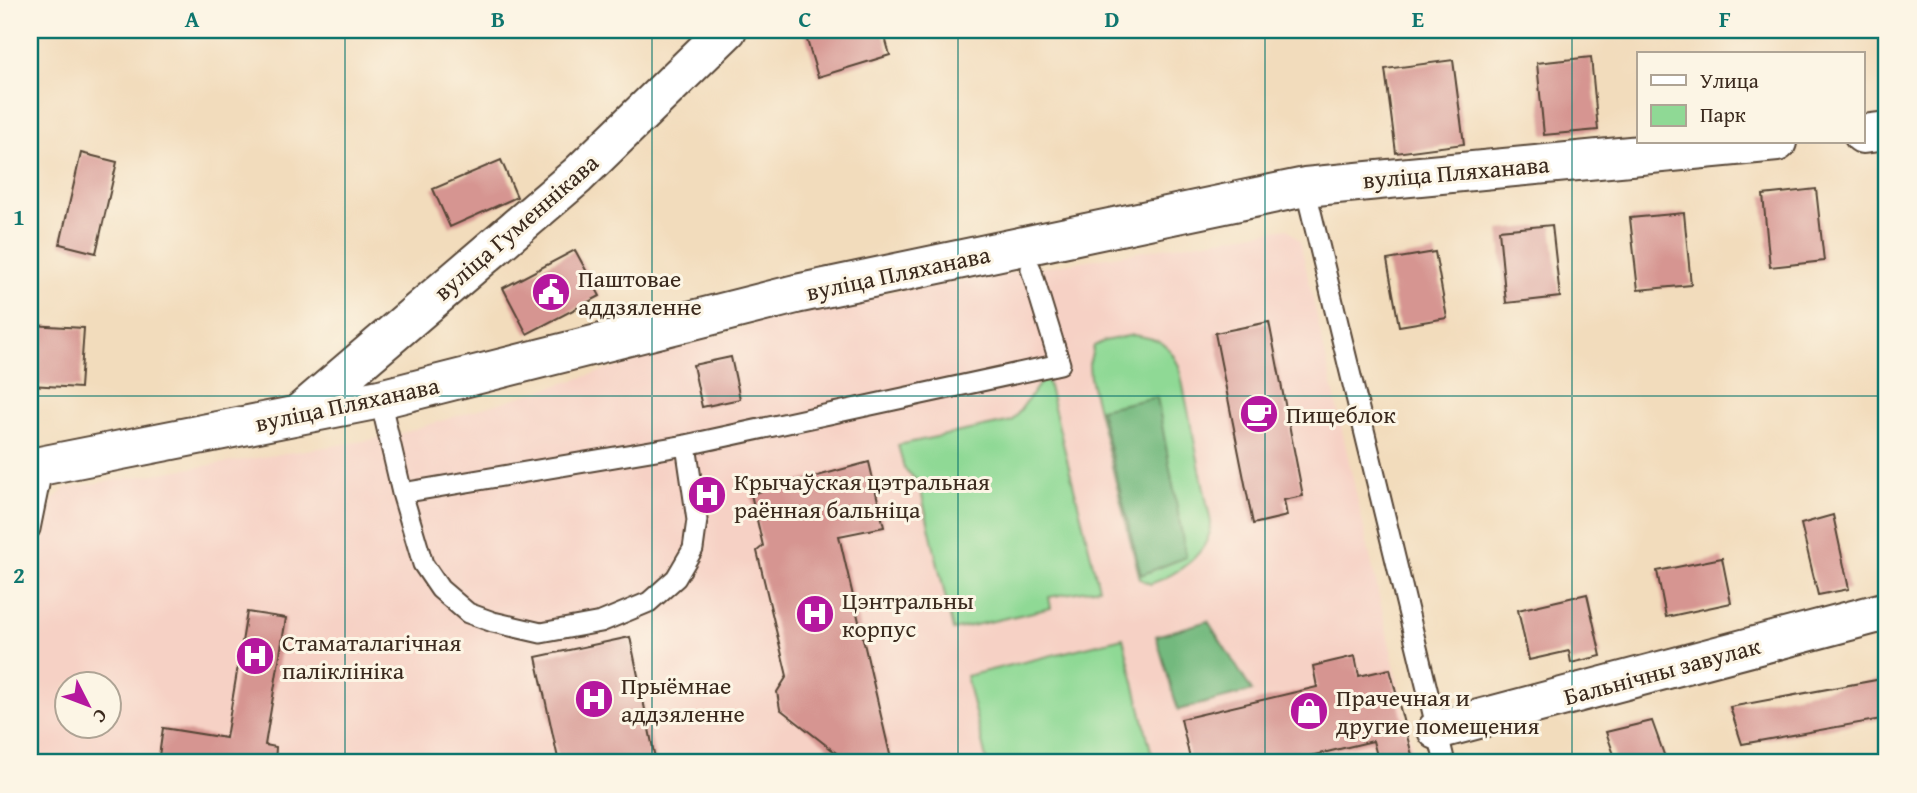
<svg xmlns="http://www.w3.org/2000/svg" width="1917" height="793" viewBox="0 0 1917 793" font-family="'Gentium Book Plus',serif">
<rect width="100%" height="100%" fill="#fcf5e5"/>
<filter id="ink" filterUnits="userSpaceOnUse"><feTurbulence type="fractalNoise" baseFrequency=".0143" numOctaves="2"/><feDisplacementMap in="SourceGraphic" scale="14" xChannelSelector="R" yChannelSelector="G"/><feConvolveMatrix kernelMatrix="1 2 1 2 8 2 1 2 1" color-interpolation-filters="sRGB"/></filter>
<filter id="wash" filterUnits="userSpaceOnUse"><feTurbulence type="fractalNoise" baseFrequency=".00686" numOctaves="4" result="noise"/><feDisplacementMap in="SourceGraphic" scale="28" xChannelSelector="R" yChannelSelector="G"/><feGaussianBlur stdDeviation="1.57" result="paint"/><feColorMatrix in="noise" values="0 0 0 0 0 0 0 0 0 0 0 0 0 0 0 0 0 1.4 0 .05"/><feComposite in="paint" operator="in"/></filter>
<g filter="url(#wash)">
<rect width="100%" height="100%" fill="#f2dcbc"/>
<path fill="#f6d1c5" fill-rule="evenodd" d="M1287,228L1300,241L1416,763H30V602L51,502L65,488L389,437L755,324L753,314ZM66,684H108V726H66Z"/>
<path fill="#8fd995" stroke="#65825a" stroke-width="2" d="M1133,335C1160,339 1167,341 1179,366L1211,523C1210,554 1176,575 1150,584L1140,579L1090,378L1089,364L1094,346L1104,341Z
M1046,375L1099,588L1049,597L1051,608L953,630L919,483L904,468L898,445L1012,421Z
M1123,638L1154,763H987L966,676Z"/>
<path fill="#73b97e" stroke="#57724e" stroke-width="2" d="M1157,397L1186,557L1141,575L1100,409Z
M1208,621L1252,691L1178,710L1156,636Z"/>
<g id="blocks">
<path fill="#d69591" d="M804,30H883L890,55L818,77Z
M1591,57L1598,130L1544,135L1537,63Z
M1453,60L1464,144L1396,153L1385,69Z
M81,153L117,162L96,253L60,244Z
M501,160L517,197L450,227L433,189Z
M1816,189L1824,261L1770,267L1763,195Z
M1684,213L1691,285L1638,290L1630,218Z
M1552,225L1560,297L1506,303L1499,230Z
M575,250L600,296L527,334L503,288Z
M1435,252L1447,318L1399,326L1387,260Z
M1269,322L1303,496L1284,500L1287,516L1253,524L1215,333Z
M30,325L84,328L80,388L30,385Z
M731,357L740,399L702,407L693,365Z
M869,462L884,527L839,536L892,763H849L780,709L777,692L787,676L757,551L763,546L751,494Z
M1833,515L1849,589L1818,595L1801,524Z
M1722,558L1731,603L1666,617L1657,571Z
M1587,594L1601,656L1571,663L1569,651L1529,660L1518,610Z
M247,612L286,618L265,745L276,747L275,763H158L163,728L226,738Z
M630,637L656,763H559L536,657Z
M1355,656L1359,676L1390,669L1414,763H1379L1373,741L1281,763H1191L1181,719L1317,687L1313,666Z
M1887,678V718L1742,744L1730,707Z
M1652,721L1667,763H1617L1606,732Z"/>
</g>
</g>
<g filter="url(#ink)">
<use href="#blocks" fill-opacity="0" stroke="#564536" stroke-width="2"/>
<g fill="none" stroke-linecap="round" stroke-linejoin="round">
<g stroke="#564536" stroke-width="23">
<path id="service" d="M1305,187L1445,763
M380,399L402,493L686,445L1060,364L1031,269
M402,493L423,564L440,589L468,613L493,622L541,633L601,622L649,602L676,578L693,549L697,520L686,445
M30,529L43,465"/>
</g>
<g stroke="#564536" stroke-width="42">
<path id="minor" d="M1863,134L1887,131
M299,414L577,176L727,30
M30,468L380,399L796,294L1305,187L1777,142
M1437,730L1887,611"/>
</g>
<use href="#service" stroke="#fff" stroke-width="19"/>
<use href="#minor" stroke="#fff" stroke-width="38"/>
</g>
</g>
<path fill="none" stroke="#0f766e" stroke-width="2" stroke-opacity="0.55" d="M345,30V763M652,30V763M958,30V763M1265,30V763M1572,30V763M30,396H1887"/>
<defs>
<g id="civic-disc" transform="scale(2.0125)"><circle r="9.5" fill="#b5179e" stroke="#fcf5e5"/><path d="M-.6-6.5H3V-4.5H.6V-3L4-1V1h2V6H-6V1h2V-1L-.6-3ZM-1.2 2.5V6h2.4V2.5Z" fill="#fff"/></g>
<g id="cafe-disc" transform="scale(2.0125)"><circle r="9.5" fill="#b5179e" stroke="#fcf5e5"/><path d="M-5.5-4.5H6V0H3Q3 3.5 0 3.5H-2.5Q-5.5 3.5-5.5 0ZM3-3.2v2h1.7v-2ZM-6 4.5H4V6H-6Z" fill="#fff"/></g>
<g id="hospital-disc" transform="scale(2.0125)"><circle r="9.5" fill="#b5179e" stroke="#fcf5e5"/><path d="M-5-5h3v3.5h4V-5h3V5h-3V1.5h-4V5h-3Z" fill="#fff"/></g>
<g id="shop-disc" transform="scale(2.0125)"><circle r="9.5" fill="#b5179e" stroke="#fcf5e5"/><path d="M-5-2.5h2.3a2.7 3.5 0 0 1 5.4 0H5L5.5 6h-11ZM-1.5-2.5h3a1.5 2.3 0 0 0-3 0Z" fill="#fff"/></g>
</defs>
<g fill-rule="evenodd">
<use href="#civic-disc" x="551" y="292"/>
<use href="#cafe-disc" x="1259" y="414"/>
<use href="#hospital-disc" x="707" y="495"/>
<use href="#hospital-disc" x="815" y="614"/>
<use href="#hospital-disc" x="255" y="656"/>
<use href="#hospital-disc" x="594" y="699"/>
<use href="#shop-disc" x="1309" y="711"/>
</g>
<g text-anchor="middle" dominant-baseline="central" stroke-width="6" stroke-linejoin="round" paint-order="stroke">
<g font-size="24" fill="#3b2a1e" stroke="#fcf5e5">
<text transform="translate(1456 172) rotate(-5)">вуліца Пляханава</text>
<text transform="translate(516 227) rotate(-41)">вуліца Гуменнікава</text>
<text transform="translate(898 273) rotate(-12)">вуліца Пляханава</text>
<text transform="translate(347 404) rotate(-12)">вуліца Пляханава</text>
<text transform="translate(1662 671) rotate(-15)">Бальнічны завулак</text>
</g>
<g font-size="24" fill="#3b2a1e" stroke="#fcf5e5" text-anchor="start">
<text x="578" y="278">Паштовае<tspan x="578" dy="28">аддзяленне</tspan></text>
<text x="1286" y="414">Пищеблок</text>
<text x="734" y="481">Крычаўская цэтральная<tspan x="734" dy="28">раённая бальніца</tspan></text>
<text x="842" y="600">Цэнтральны<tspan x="842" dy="28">корпус</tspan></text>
<text x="282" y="642">Стаматалагічная<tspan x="282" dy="28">паліклініка</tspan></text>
<text x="621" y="685">Прыёмнае<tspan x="621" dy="28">аддзяленне</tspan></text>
<text x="1336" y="697">Прачечная и<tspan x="1336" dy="28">другие помещения</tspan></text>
</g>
</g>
<rect width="1917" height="793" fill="none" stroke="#fcf5e5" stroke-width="77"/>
<rect x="1637" y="52" width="228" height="91" fill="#fcf5e5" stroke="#afa495" stroke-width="2"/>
<rect x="1651" y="75" width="35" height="10" fill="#ffffff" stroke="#afa495" stroke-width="2"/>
<text x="1700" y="88" font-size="21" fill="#3b2a1e">Улица</text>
<rect x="1651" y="105" width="35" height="21" fill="#8fd995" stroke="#afa495" stroke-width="2"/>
<text x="1700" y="122" font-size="21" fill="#3b2a1e">Парк</text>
<g transform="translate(88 705) rotate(132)"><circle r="33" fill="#fcf5e5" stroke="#afa495" stroke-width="2"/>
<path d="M0-5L12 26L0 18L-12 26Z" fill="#b5179e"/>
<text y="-10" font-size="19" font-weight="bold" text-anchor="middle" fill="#3b2a1e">С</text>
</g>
<rect x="38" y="38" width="1840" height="716" fill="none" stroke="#0f766e" stroke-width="2.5"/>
<g font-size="23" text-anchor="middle" font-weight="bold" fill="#0f766e">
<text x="192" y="27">A</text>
<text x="498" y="27">B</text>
<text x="805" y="27">C</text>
<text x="1112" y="27">D</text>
<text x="1418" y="27">E</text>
<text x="1725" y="27">F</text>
<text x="19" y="225">1</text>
<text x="19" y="583">2</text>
</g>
</svg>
